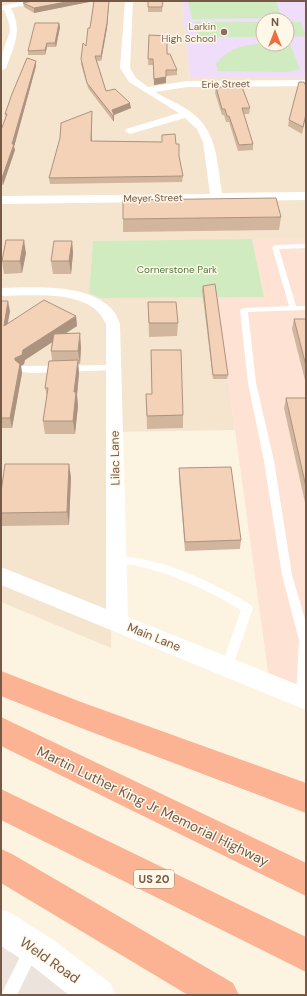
<svg xmlns="http://www.w3.org/2000/svg" width="307" height="996" viewBox="0 0 307 996" font-family="'DM Sans',sans-serif">
<rect width="100%" height="100%" fill="#fdf3e1"/>
<path fill="#f5e5cf" d="M1,1H182L190,78H306V239L93,241L89,293L101,298L217,297L235,430L112,432L111,648L1,602Z"/>
<path fill="#fee2d3" d="M252,239H306V693L269,679L217,297L264,296Z"/>
<path fill="#ece4dc" d="M1,939L79,995H1Z"/>
<path fill="#f0ddf9" fill-rule="evenodd" d="M182,1H306V78H190ZM263,20H287V44H263Z"/>
<path fill="#cfebbf" d="M188,1H276L282,18L192,19Z
M194,22H263V37H199Z
M287,22H301L306,36L287,37Z
M287,42H289L300,69L288,72L218,71L216,64C233,40 262,44 287,44Z
M252,239L264,297L101,298L89,293L93,241Z"/>
<g fill="none" stroke-linecap="round" stroke-linejoin="round">
<path fill="#fff" fill-rule="evenodd" d="M306,244V248L279,249L296,306H306V310L248,312L256,383L274,461L292,575L306,623V701L302,703L298,701L296,697L299,640L282,575L264,461L248,383L240,310L244,308L289,306L272,247L275,245Z
M113,365L117,368L116,370L33,373L22,372L18,369L22,366Z
M117,556C163,558 212,582 251,605L253,608L231,671L227,672L223,671L221,667L241,610C209,591 174,574 138,566C130,564 121,566 113,563L112,560L113,557Z
M31,942L36,945L39,950L17,995H1L26,945Z"/>
<path fill="#fff" fill-rule="evenodd" d="M25,1H40L39,3L11,8C23,31 14,46 6,68L1,71V57L10,31L9,23L4,10H1V6Z
M125,1H133L130,68L136,78L148,87L187,81L306,80V86L187,87L155,92C167,99 180,104 191,112C218,132 217,163 222,193L306,192V200L1,204V196L210,194L203,142L197,129L185,118L130,134L125,131L126,129L179,113L129,82L120,68Z
M1,288C34,287 86,283 111,308C115,312 118,319 120,324L128,617L306,688V710L1,585V567L106,609V324C104,321 102,316 99,313C78,290 30,296 1,296Z"/>
<path fill="#fff" fill-rule="evenodd" d="M1,909L13,914L56,942L110,983L116,995H69L32,966L1,946Z"/>
<path fill="#fbb394" fill-rule="evenodd" d="M1,671L81,702L306,783V813L81,728L1,696Z
M1,717L306,863V896L1,746Z
M1,789L306,937V972L1,820Z
M1,849L12,854L233,983L239,995H188L1,883Z"/>
</g>
<path fill="#d2b59d" d="M33,1H109L107,28L101,61H97L106,91L131,108L114,115V121H113L88,88L81,64V59L86,46L90,28L94,1L34,13L24,7L23,3Z
M148,1H163L162,12H148Z
M59,23L60,27L56,47H47L45,55H28V51Z
M149,35L167,54L177,70V75L166,76V83L154,85L153,65H148Z
M36,61V66L14,147L15,150L3,185H1V130L6,117L5,114Z
M306,86V116L302,134L288,126L289,120Z
M216,87H235L250,108L249,114H244L253,144V150L238,151L229,122H226L224,115H222L215,93Z
M92,111V141L162,142V135L176,144L183,176L182,182L50,184L49,178Z
M281,217L279,230L123,232V219Z
M72,241L73,253L71,274H53L51,261Z
M26,253L22,273L4,274L2,261Z
M203,286L228,375L227,379H213L202,290Z
M1,301L10,311L8,323L76,316L77,326L64,334L81,347L80,364H78L79,373L77,395L78,406L75,434H45L43,421L47,396L45,388L52,360L51,351L52,342L25,360L24,364L21,366L22,373L12,428H1Z
M148,302L178,323L177,336L149,337Z
M294,319H306V384L292,329Z
M151,350L183,415V428L147,429L146,394H152Z
M286,398H306V507L284,408Z
M179,468L241,540L240,549L185,551L179,478Z
M71,477L69,525L2,526L1,492Z"/>
<path fill="#ab9380" d="M71,1H94L34,13V8Z
M109,1L107,28L101,61V56Z
M59,23L60,27L56,47L55,43Z
M47,43V47L45,55V50Z
M36,61V66L14,147L15,150L3,185L2,178L12,144Z
M166,77V83L154,85V79Z
M130,103L131,108L114,115V121H113L112,110Z
M92,111V147L91,141Z
M24,240L26,253L22,273L20,261Z
M72,241L73,253L71,274L69,261Z
M8,301L10,311L5,336L4,326Z
M76,316L77,326L25,360L24,364L21,366L22,373L12,428L10,418L15,358L23,350Z
M80,333L81,347L80,364L78,351Z
M78,360L79,373L77,395L78,406L75,434L73,421L74,392Z
M69,464L71,477L69,525L67,512Z"/>
<path fill="#f4d2b7" stroke="#ab9380" d="M33,1H71L34,8L23,3Z
M94,1H109L107,23L101,56H95L106,91L115,89L130,103L112,110L114,115L113,116L87,83L81,59L83,43L86,46L88,28H90Z
M148,1H163L162,7H148Z
M35,23H59L55,43H47L45,50L28,51Z
M149,35L167,36V54H170L177,70H166V77L154,79L153,59H148Z
M27,58L36,61L12,144H14L2,178H1V130L7,114H5L12,94Z
M299,82H304L306,86V114L303,127L289,120Z
M233,83L235,87H242L250,108H242L253,144L239,145L229,116H227L225,109H222L216,87H222Z
M92,111L91,141L162,142V135L175,134L176,144H179V156L183,176L49,178L60,138L61,123Z
M276,198L281,217L123,219V200Z
M6,240H24L20,261H2Z
M54,241H72L69,261H51Z
M215,284L228,375H213L203,286Z
M44,300L76,316L23,350L22,355L15,358V360L20,364L10,418H1V301H8L4,326Z
M148,302H176L178,323H149Z
M294,319H306V366Z
M80,333L78,351H51L54,334Z
M151,350H181L183,415L147,416L146,394H152Z
M78,360L74,392H76L73,421H43L48,388H45L49,361Z
M286,398H306V487Z
M5,464H69L67,512L1,513V492Z
M231,467L241,540L185,542L179,468Z"/>
<circle fill="#8d6e63" stroke="#fff7e8" stroke-width="1.5" cx="224" cy="32" r="4"/>
<g text-anchor="middle" dominant-baseline="central" stroke-width="3" stroke-linejoin="round" paint-order="stroke">
<g font-size="10" fill="#785e54" stroke="#fff7e8" text-anchor="end">
<text x="216" y="26">Larkin<tspan x="216" dy="12">High School</tspan></text>
</g>
<g font-size="10" fill="#755946" stroke="#fff7e8">
<text transform="translate(226 84) rotate(-1)">Erie Street</text>
<text transform="translate(153 198) rotate(-1)">Meyer Street</text>
</g>
<g font-size="10" fill="#4d7c3e" stroke="#fff7e8">
<text x="177" y="269">Cornerstone Park</text>
</g>
<rect fill="#fff7e8" stroke="#9e8877" stroke-width="1" x="134" y="870" width="40" height="18" rx="3"/>
<g font-size="11" font-weight="bold" fill="#755946">
<text x="154" y="879">US 20</text>
</g>
<g font-size="12" fill="#755946" stroke="#fff7e8">
<text transform="translate(115 458) rotate(-91)">Lilac Lane</text>
<text transform="translate(154 637) rotate(22)">Main Lane</text>
</g>
<g font-size="14" fill="#755946" stroke="#fff7e8">
<text transform="translate(153 806) rotate(26)">Martin Luther King Jr Memorial Highway</text>
<text transform="translate(50 960) rotate(35)">Weld Road</text>
</g>
</g>
<rect width="307" height="996" fill="none" stroke="#755946" stroke-width="4"/>
<g transform="translate(275 32)"><circle r="19" fill="#fff7e8" stroke="#c8b8a7"/>
<path d="M0-3L7 15L0 10L-7 15Z" fill="#ee6e3f"/>
<text y="-6" font-size="11" font-weight="bold" text-anchor="middle" fill="#755946">N</text>
</g>
</svg>
